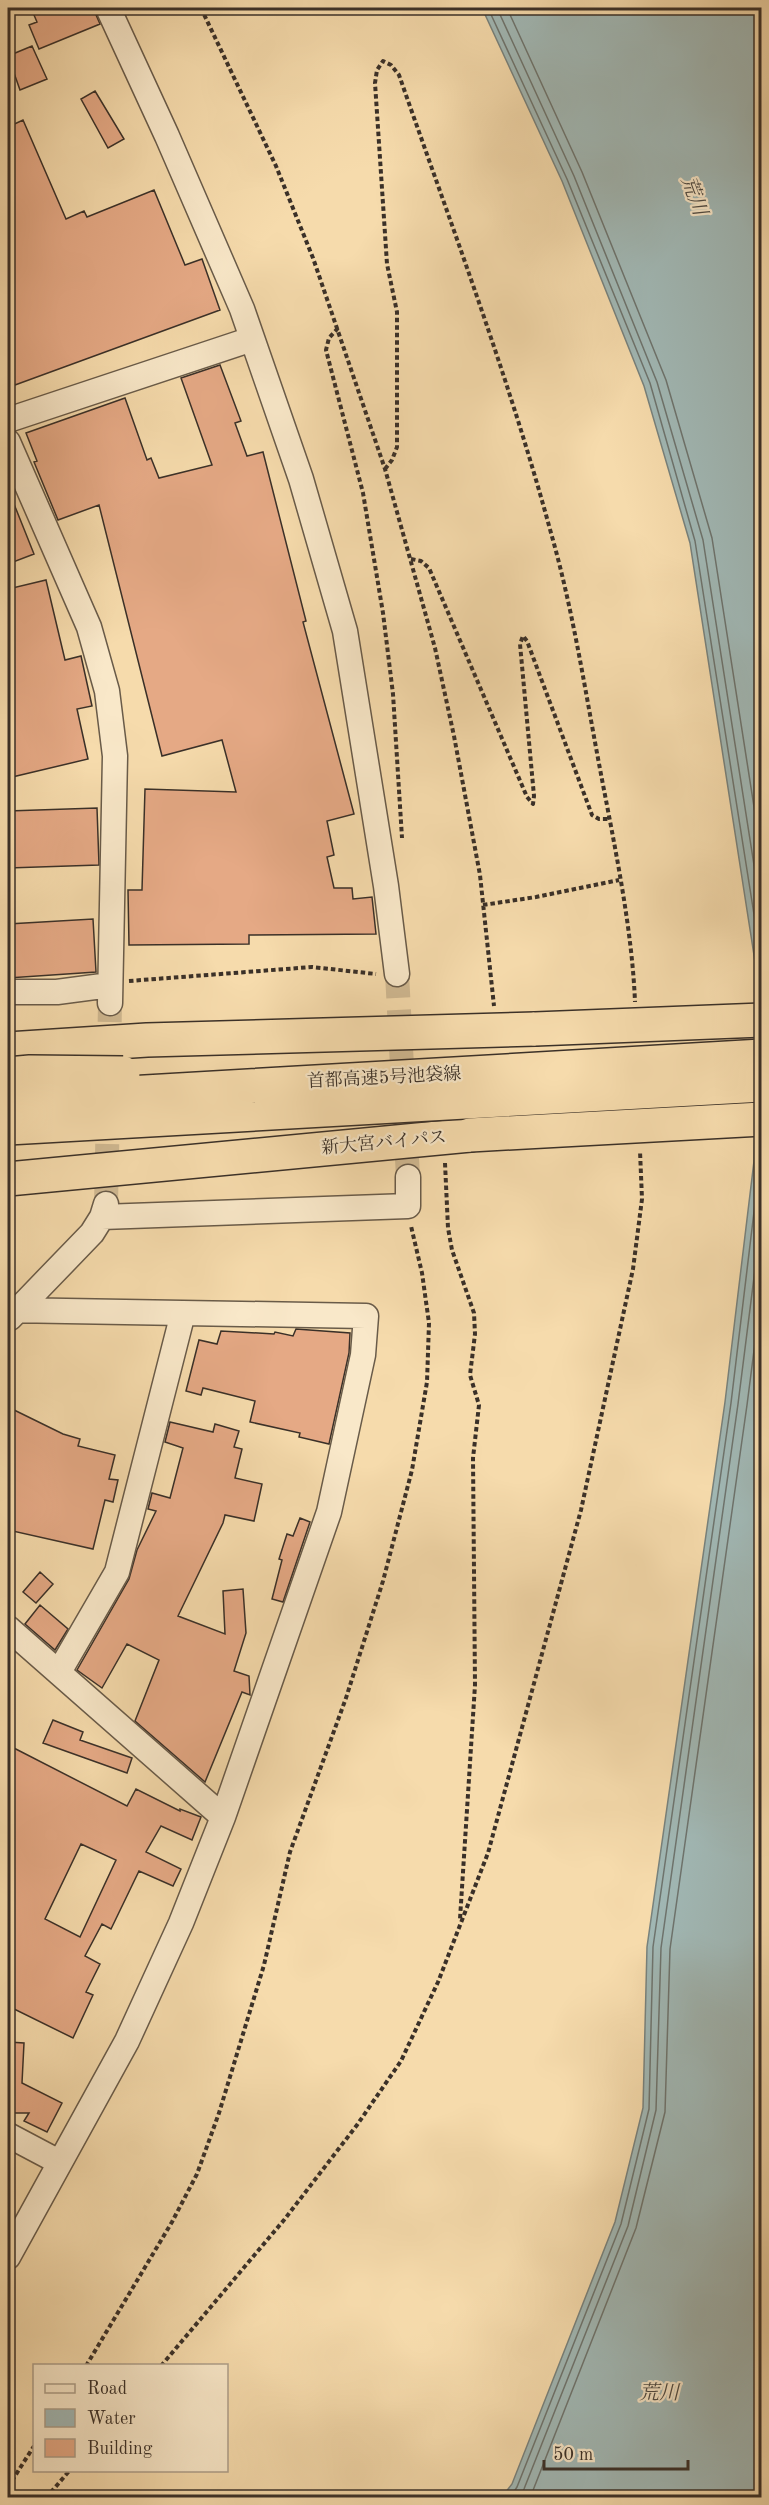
<svg xmlns="http://www.w3.org/2000/svg" width="769" height="2505" viewBox="0 0 769 2505" font-family="'Old Standard TT','Noto Serif JP',serif">
<rect width="100%" height="100%" fill="#f6dbac"/>
<filter id="stains"><feTurbulence type="fractalNoise" baseFrequency=".00333" numOctaves="4"/><feColorMatrix values="0 0 0 0 .2 0 0 0 0 .09 0 0 0 0 .02 0 0 0 .5 -.17"/></filter>
<radialGradient id="worn" r=".72"><stop offset=".6" stop-color="#630" stop-opacity="0"/><stop offset="1" stop-color="#630" stop-opacity=".3"/></radialGradient>
<path fill="#a1b8b5" stroke="#78827d" stroke-width="1.5" d="M482,8H761V2497H502L512,2484L615,2222L643,2108L647,1947L725,1402L754,1161L758,981L690,543L644,386L562,181Z"/>
<g fill="none" stroke-linecap="round" stroke-linejoin="round">
<path stroke="#6e746e" stroke-width="1.5" d="M488,8L567,179L650,383L695,541L762,965
M497,8L574,176L657,382L703,540L762,916
M507,8L582,172L666,380L712,538L762,858
M510,2498L517,2487L621,2224L649,2109L653,1947L731,1403L760,1162L761,1137
M519,2498L524,2489L628,2226L656,2110L661,1948L738,1404L762,1214
M530,2498L636,2228L665,2112L670,1949L747,1405L762,1288"/>
</g>
<path fill="#e5a985" stroke="#3a3028" stroke-width="1.5" fill-rule="evenodd" d="M31,8H93L100,24L39,49L29,25L37,22Z
M32,46L47,79L20,90L8,56Z
M95,91L124,139L108,148L81,99Z
M23,120L66,219L84,211L87,217L154,190L185,265L202,259L220,310L15,385L8,366V127Z
M220,365L241,421L235,423L247,456L263,452L306,621L303,622L354,814L327,821L334,855L327,857L334,888H352L353,899L372,897L376,934L249,935V944L129,945L128,890H142L145,789L236,792L222,740L162,756L99,505L58,520L34,462L37,461L26,433L125,398L147,460L151,458L159,478L212,465L181,378Z
M8,489L34,554L8,564Z
M46,580L65,660L81,656L92,706L77,709L88,759L8,778V589Z
M97,808L99,865L8,868V811Z
M93,919L96,972L8,978V924Z
M296,1329L350,1333L349,1353L329,1444L299,1437L300,1433L250,1422L255,1401L203,1388L201,1395L186,1391L199,1340L217,1344L221,1331L274,1334L275,1332L293,1336Z
M8,1407L63,1434L80,1439L78,1446L115,1455L109,1479L118,1480L113,1502L105,1500L93,1549L8,1530Z
M170,1422L213,1432L215,1424L239,1431L234,1447L242,1449L235,1478L262,1484L254,1521L225,1515L223,1523L178,1616L225,1634L223,1591L243,1589L246,1633L234,1671L249,1676L250,1695L242,1692L205,1782L135,1721L159,1660L127,1644L102,1688L77,1670L129,1579L137,1550L156,1511L148,1509L152,1493L170,1498L183,1448L165,1442Z
M300,1518L310,1522L283,1602L272,1599L282,1560L279,1559L287,1534L293,1536Z
M40,1572L53,1584L36,1603L23,1592Z
M40,1605L68,1629L55,1650L25,1624Z
M53,1720L83,1732L80,1740L132,1758L127,1773L43,1743Z
M8,1745L127,1806L136,1789L180,1811V1809L201,1817L192,1840L161,1826L146,1852L181,1869L173,1886L139,1871L111,1929L102,1924L85,1956L100,1964L86,1992L93,1995L73,2038L8,2006ZM81,1844L116,1860L80,1937L45,1919Z
M8,2042L24,2043L22,2083L62,2103L47,2132L24,2121L29,2113H8Z"/>
<g fill="none" stroke-linecap="round" stroke-linejoin="round">
<path stroke="#d0b992" stroke-width="24" stroke-dasharray="24 12" stroke-linecap="butt" d="M397,974L408,1177
M109,1058L110,1003
M106,1204L108,1107"/>
<g stroke="#695b49" stroke-width="27">
<path id="minor" d="M108,8L167,136L242,309L301,479L345,631L386,886L397,974
M8,420L252,339
M8,442L89,627L107,691L115,756L110,1003
M8,992H57L110,985
M102,1217L408,1206V1177
M8,1310L366,1316L363,1355L329,1512L223,1817L181,1923L127,2041L8,2257
M10,1318L92,1233L102,1217L106,1204
M8,1628L223,1817
M59,1672L117,1572L183,1313
M8,2135L59,2162"/>
</g>
<g stroke="#3a3028" stroke-width="36">
<path id="trunk" d="M8,1049L147,1040L535,1029
M8,1179L470,1135"/>
</g>
<path stroke="#3a3028" stroke-width="4" stroke-dasharray="4.5 3" stroke-linecap="butt" d="M201,8L276,166L313,258L385,469L435,648L454,736L480,875L494,1006
M338,328L329,338L326,350L363,493L383,613L393,694L402,838
M385,469L392,460L397,447V312L387,264L375,83L377,70L383,61L391,65L399,75C452,227 509,378 551,533C573,610 585,690 600,769C614,843 632,927 635,1002
M411,559L421,561L429,568L527,797L533,804L534,796L520,644L523,636L527,641L592,815L599,819H610
M483,905L536,897L619,880
M129,981L312,967L376,974
M445,1163L448,1228L452,1250L474,1313L475,1334L470,1375L479,1405L473,1458L475,1685L460,1919
M86,2366L172,2222L197,2174L219,2113L264,1965L290,1852L346,1698L383,1581L412,1470L427,1382L429,1323L422,1273L411,1226
M161,2366L284,2220L357,2125L401,2061L438,1982L488,1853L581,1510L633,1269L642,1199L640,1151
M8,2487L34,2446
M46,2498L70,2470"/>
<use href="#minor" stroke="#f9e8c9" stroke-width="24"/>
<use href="#trunk" stroke="#f6dbac" stroke-width="33"/>
<g stroke="#3a3028" stroke-width="36" stroke-linecap="butt">
<path id="trunk-bridge" d="M535,1029L762,1020
M470,1135L762,1119"/>
</g>
<g stroke="#3a3028" stroke-width="36" stroke-linecap="butt">
<path id="motorway-bridge" d="M8,1074L30,1072L123,1073
M8,1100L762,1056
M8,1128L762,1085"/>
</g>
<use href="#trunk-bridge" stroke="#f6dbac" stroke-width="33"/>
<use href="#motorway-bridge" stroke="#f6dbac" stroke-width="33"/>
</g>
<g text-anchor="middle" dominant-baseline="central" stroke-width="4.5" stroke-linejoin="round" paint-order="stroke">
<g font-size="18" fill="#3a3028" stroke="#f9e8c9">
<text transform="translate(384 1078) rotate(-3)">首都高速5号池袋線</text>
<text transform="translate(384 1143) rotate(-5)">新大宮バイパス</text>
</g>
<g font-size="20" font-style="italic" fill="#4f4b44" stroke="#f9e8c9">
<text transform="translate(693 196) rotate(70)">荒川</text>
<text x="659" y="2394">荒川</text>
</g>
</g>
<rect width="769" height="2505" fill="none" stroke="#f6dbac" stroke-width="30"/>
<rect x="9" y="9" width="751" height="2487" fill="none" stroke="#3a3028" stroke-width="3"/>
<rect x="15" y="15" width="739" height="2475" fill="none" stroke="#3a3028" stroke-width="1.5"/>
<rect x="33" y="2364" width="195" height="108" fill="#f9e8c9" stroke="#ad9e89" stroke-width="1.5"/>
<rect x="45" y="2384" width="30" height="9" fill="#f9e8c9" stroke="#ad9e89" stroke-width="1.5"/>
<text x="87" y="2394" font-size="18" fill="#3a3028">Road</text>
<rect x="45" y="2409" width="30" height="18" fill="#a1b8b5" stroke="#ad9e89" stroke-width="1.5"/>
<text x="87" y="2424" font-size="18" fill="#3a3028">Water</text>
<rect x="45" y="2439" width="30" height="18" fill="#e5a985" stroke="#ad9e89" stroke-width="1.5"/>
<text x="87" y="2454" font-size="18" fill="#3a3028">Building</text>
<path d="M544 2460v9h144v-9" fill="none" stroke="#3a3028" stroke-width="3"/>
<text x="553" y="2460" font-size="18" fill="#3a3028" stroke="#f9e8c9" stroke-width="4.5" paint-order="stroke">50 m</text>
<rect width="100%" height="100%" filter="url(#stains)"/>
<rect width="100%" height="100%" fill="url(#worn)"/>
</svg>
